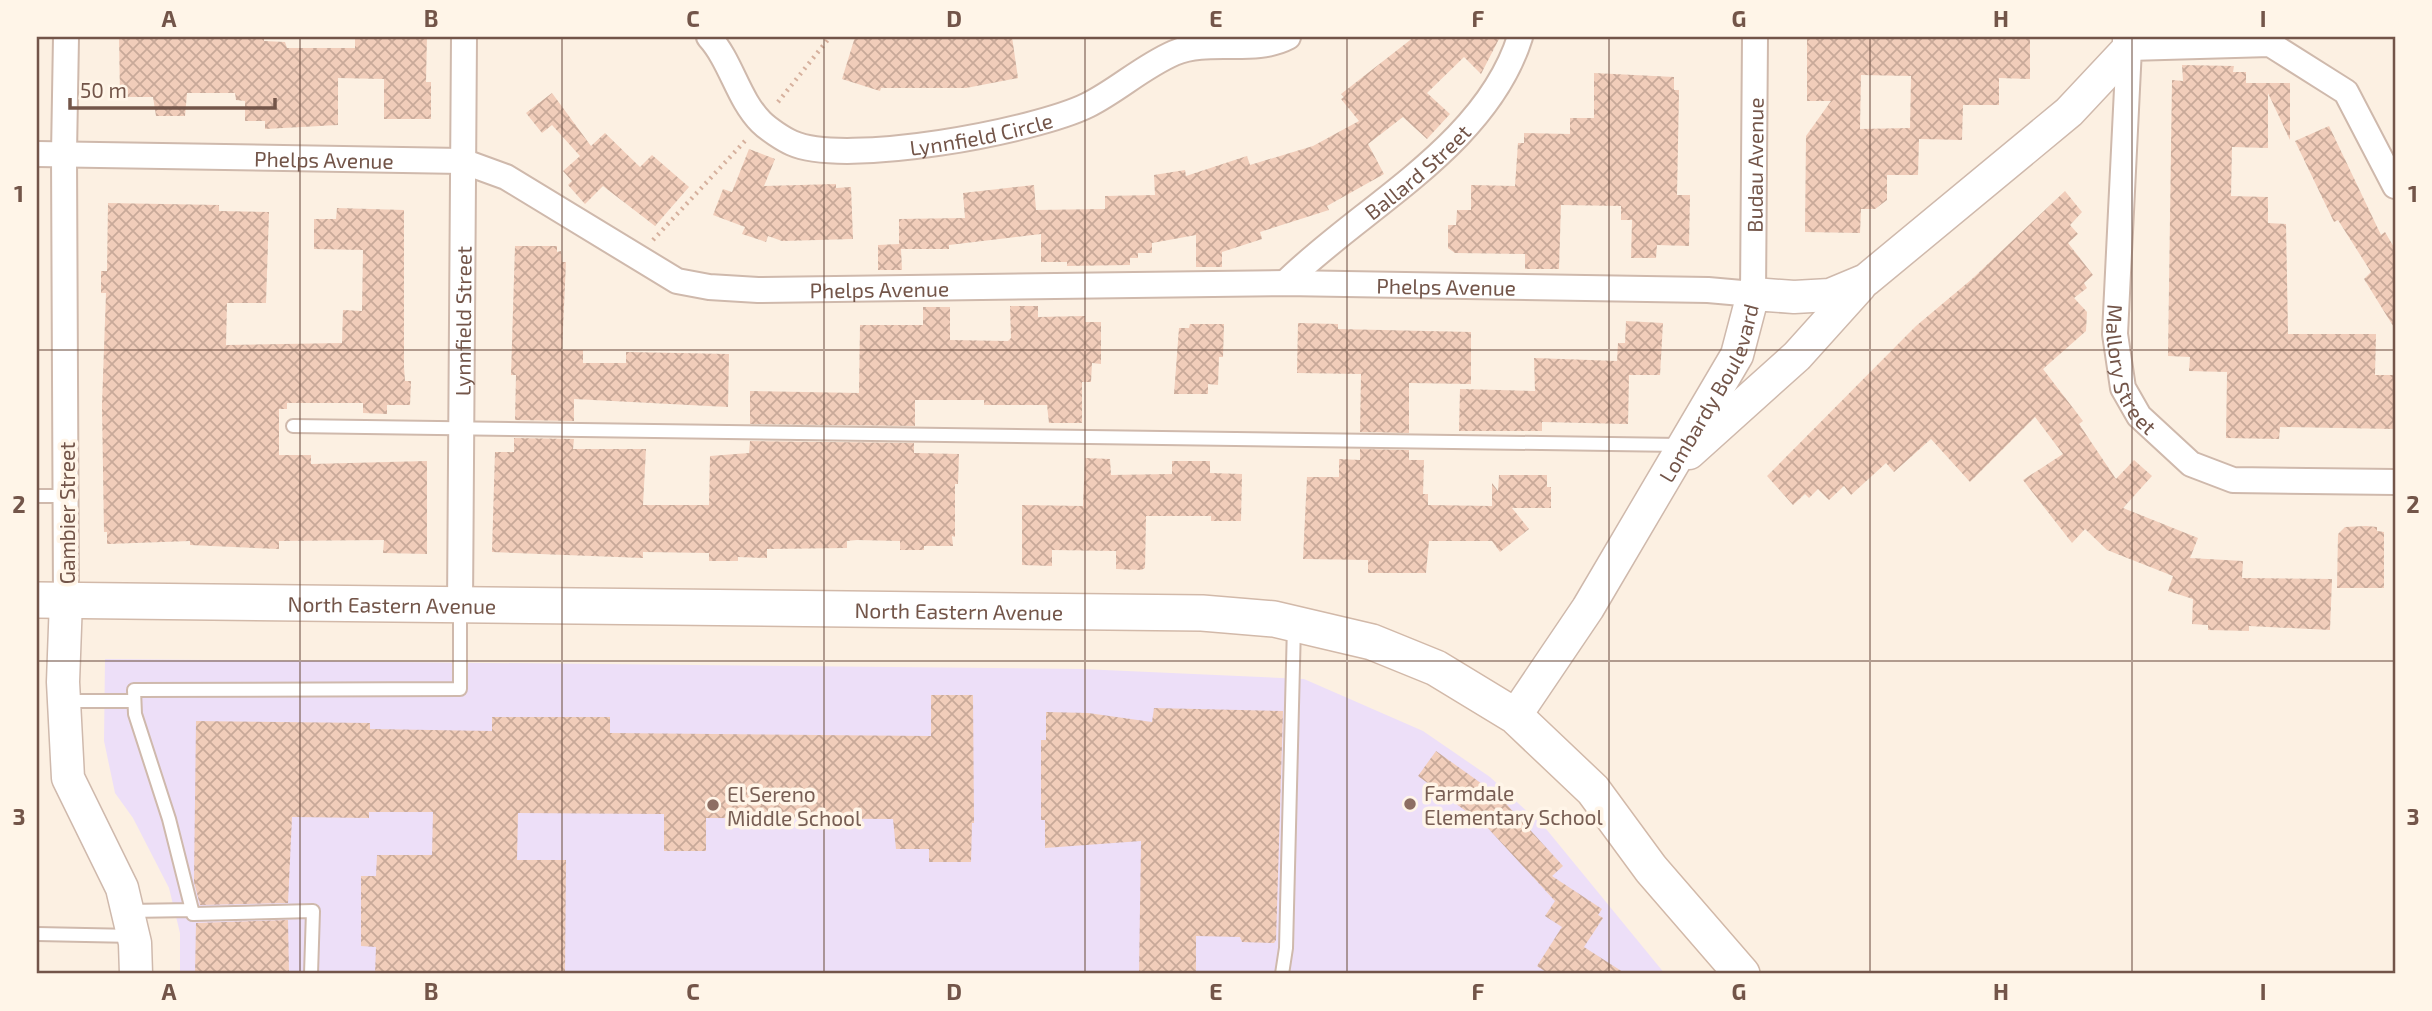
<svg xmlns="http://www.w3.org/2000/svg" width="2432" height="1011" viewBox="0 0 2432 1011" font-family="'Exo 2',sans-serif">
<defs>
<pattern id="building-cross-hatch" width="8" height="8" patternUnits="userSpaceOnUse" patternTransform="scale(1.75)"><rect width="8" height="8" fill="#f1cdba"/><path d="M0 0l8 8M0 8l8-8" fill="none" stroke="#c8a999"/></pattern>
</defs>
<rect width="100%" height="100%" fill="#fcf0e2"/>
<path fill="#eddff8" d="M105,659L1082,669L1304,679L1423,731L1490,777L1547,830L1665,974H180V933L169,888L133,818L115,793L104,741Z"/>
<path fill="url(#building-cross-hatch)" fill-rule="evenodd" d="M119,37H264V41L285,42L287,48H355V37H427L426,82H431V119H384V79L338,78V125L265,129V121H245V101L236,100L235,93H187L185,116H156L153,97H120Z
M855,37H1012L1018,78L966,88H881L880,91L842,79Z
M1414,37H1500L1481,74L1464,57L1427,93L1450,114L1427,139L1403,117L1368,144L1384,174L1327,206L1329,210L1260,232L1262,239L1222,252V267H1196V235L1152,243V253H1138V258H1130V265L1067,266V262H1041V234L949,245V249H901L902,270H878V245L899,244V219L965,218L963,193L1034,185L1036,210L1105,209V196L1155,195L1154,175L1185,170L1186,176L1247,156L1250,165L1313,146L1359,121L1341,99L1344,97L1341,94Z
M1807,37H2030V79L1999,78V105H1963L1962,140L1919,139L1918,175H1887V200L1875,209H1861L1860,233L1805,232L1806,136L1831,101H1807ZM1861,75L1911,76L1910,128L1860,129Z
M2182,65L2234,66L2233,72H2246V83H2290V140L2268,93V148L2232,147L2231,196L2268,197V223L2286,224L2288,334H2376L2375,375H2395V429L2280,427L2279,439L2226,438L2227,372L2189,371L2190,357L2168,356L2172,80L2183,81Z
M1594,73L1674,77V90H1679L1677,195H1690L1689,246L1657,245L1656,258H1631L1632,220H1621V206L1561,205L1559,269H1525V254L1455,253L1448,248V225H1456L1457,210H1471V185L1515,186L1518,143H1524V133L1570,134V118H1594Z
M552,93L591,146L605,133L640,167L652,155L689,187L655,226L603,186L585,204L568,185L572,181L563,171L580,156L552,125L542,133L526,113Z
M2329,126L2381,235L2385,232L2395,249V329L2364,279L2371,272L2338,220L2334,222L2295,141Z
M749,149L775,159L764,186L836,184V188L851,187L853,239L782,241L768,236L766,242L742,234L745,227L713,215L723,189L732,192Z
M2065,191L2082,212L2070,225L2078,234L2068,243L2093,275L2084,283L2087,288L2074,298L2087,312L2086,331L2043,369L2083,421L2079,424L2116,479L2134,460L2152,476L2123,508L2198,538L2190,558L2243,561L2242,578L2332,579L2330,630L2249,626V631L2208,630V625L2192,624L2193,599L2168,591L2173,576L2107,550L2085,529L2072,543L2023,480L2063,454L2035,417L1970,482L1931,439L1894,472L1886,463L1851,495L1844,486L1829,500L1818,489L1809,498L1805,494L1793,505L1767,476L1916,326L1972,279Z
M108,203L219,205V211L269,212L266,303H227L226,345L342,343L343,310L362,311L363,250L314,249V219H336L337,208L404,210V367L405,381H411L410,405H387V414L363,413V403H287V409H279V455H311V464L427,461V554L383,553L384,540L279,541V549L190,545V541L107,544V532H104L102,405L106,293H101V271H107Z
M515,246H557V252L561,251L562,262H566L562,350H583V363H626V352L729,354L728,407L574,399V421L515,420L516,375H511Z
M1010,306H1038V317L1085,316V322H1101V364L1092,363L1091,382H1082V423H1049L1047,405H984V400H915V426L750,424V391L859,393L860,325H923V307H950V340L1008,341L1011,338Z
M1626,321L1663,323L1660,375H1629L1628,424L1542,422V431H1459L1460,389L1535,391L1534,358L1617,361L1618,343H1625Z
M1298,323L1338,324V329L1471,332V384L1409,383V433L1360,432L1361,374L1297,373Z
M1190,324H1224L1223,357H1219L1218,385L1208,384V394H1174L1179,328H1189Z
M514,438L574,439L573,449H646L643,505H709L710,456L749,453L750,441L914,443V453L959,454L958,484H955V537L952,536L953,546H924V550H900V541L857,540L847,541V548L767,549V558L738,557V561H709V553L643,552V558L492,552L495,452H514Z
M1360,449L1409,450V460H1424L1423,494H1428V505L1492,506V483L1498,491L1499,475H1547V487H1551V508H1512L1529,529L1500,552L1492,541H1429L1426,573H1368V560L1303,559L1307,477H1339V459L1360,460Z
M1085,458L1110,459L1111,475L1172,474V461H1210V473L1242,474L1241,521H1211V516H1146L1145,568L1141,570L1116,569V551L1052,550V566L1022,565V505L1083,506Z
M2366,526L2377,527V531L2384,532V588H2337L2338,534L2345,527Z
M931,695H973L974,823H972L971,862H929V849H896L893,819L706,818V851H664V814L518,813L517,860H566L565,974H375L376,947L361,946V876H376L377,855H432L433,812H369V818L292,817L288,903L200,905L194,882L196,721L370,723V729L492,731V717H610V733L931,736Z
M1154,708L1283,711L1276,940L1274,943L1242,942L1240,937L1196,936V974H1139L1141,841L1045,848V820H1041V740H1046V712L1088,713L1152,722Z
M1436,751L1499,796L1563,866L1552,876L1602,909L1598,915L1603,918L1584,947L1626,974H1549L1537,966L1562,927L1545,916L1555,901L1485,825L1418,776Z
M288,920L289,974H195L196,923Z"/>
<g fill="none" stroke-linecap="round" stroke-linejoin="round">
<g stroke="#cfb9ac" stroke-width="16">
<path id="service" d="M293,426L1680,445
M37,496H65
M64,701H134
M128,911L192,910
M37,934L134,936
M311,974L313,911L193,914L169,819L135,714L134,690L460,689V607
M1282,974L1286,948L1294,625"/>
</g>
<g stroke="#cfb9ac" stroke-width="28">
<g id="minor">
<path id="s1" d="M709,37C731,61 738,99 761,122C768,129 783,139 792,143C845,167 1036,131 1088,105C1118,90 1142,67 1174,53C1209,38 1254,55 1288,37"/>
<path id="s2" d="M37,154L462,161L506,177L677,281L709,287L758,290L1285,283L1708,290L1753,294L1755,37"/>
<path id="s3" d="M2395,186L2346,92L2270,44L2129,48L2115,334L2123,388L2139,416L2191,464L2233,480L2395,482"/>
<path id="s4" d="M1285,283C1362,207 1486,146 1520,37"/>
<path d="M66,600L64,154L66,37"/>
<path id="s5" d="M460,606L464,37"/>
</g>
</g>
<g stroke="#cfb9ac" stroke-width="35">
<g id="tertiary">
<path d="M1689,453L1797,356L1860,286"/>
<path d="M66,600L63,682L68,778L122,888L135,943L136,974"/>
<path id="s6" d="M1515,716L1588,608L1737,355L1753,294L1794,297L1830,295L1866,280L2069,112L2129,48V37"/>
</g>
</g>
<g stroke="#d2b9a9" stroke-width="38">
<g id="secondary">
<path id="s7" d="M37,600L1202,613L1274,619L1372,642L1436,668L1515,716L1593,790L1651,869L1742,974"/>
</g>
</g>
<path stroke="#d6b09d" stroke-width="4.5" stroke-dasharray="2 5" stroke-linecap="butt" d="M778,102L830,37
M653,240L745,141"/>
<use href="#service" stroke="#fff" stroke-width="12"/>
<use href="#minor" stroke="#fff" stroke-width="24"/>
<use href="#tertiary" stroke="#fff" stroke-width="32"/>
<use href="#secondary" stroke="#fff" stroke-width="35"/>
</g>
<path fill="none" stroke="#735549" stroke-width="2" stroke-opacity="0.55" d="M300,37V974M562,37V974M824,37V974M1085,37V974M1347,37V974M1609,37V974M1870,37V974M2132,37V974M37,350H2395M37,661H2395"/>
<g fill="#8d6e63" stroke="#fff5e8" stroke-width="2.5">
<circle cx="1410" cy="804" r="7"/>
<circle cx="713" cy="805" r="7"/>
</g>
<g text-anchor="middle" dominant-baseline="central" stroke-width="7" stroke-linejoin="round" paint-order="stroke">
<g font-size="21" fill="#735549" stroke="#fff5e8">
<text stroke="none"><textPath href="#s1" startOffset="329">Lynnfield Circle</textPath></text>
<text stroke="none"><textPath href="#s2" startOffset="287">Phelps Avenue</textPath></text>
<text stroke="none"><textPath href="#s2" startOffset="1878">Budau Avenue</textPath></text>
<text stroke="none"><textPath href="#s4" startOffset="173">Ballard Street</textPath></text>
<text stroke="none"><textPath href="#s2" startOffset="1442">Phelps Avenue</textPath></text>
<text stroke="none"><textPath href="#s2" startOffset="875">Phelps Avenue</textPath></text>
<text stroke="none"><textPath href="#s5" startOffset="285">Lynnfield Street</textPath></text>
<text stroke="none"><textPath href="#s3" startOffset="662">Mallory Street</textPath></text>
<text stroke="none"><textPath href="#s6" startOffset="378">Lombardy Boulevard</textPath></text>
<text transform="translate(66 513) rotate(-90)">Gambier Street</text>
<text stroke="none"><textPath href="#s7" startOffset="355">North Eastern Avenue</textPath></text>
<text stroke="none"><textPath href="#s7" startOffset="922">North Eastern Avenue</textPath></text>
</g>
<g font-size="21" fill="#785e54" stroke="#fff5e8" text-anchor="start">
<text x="1424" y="792">Farmdale<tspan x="1424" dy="24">Elementary School</tspan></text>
<text x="727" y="793">El Sereno<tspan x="727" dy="24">Middle School</tspan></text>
</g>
</g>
<rect width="2432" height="1011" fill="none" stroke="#fff5e8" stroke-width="77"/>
<path d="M70 98v10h205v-10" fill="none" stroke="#735549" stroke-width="3.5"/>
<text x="80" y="98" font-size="21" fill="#735549" stroke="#fff5e8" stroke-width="5" paint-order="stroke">50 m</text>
<rect x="38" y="38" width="2356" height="934" fill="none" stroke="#735549" stroke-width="2.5"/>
<g font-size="23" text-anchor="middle" font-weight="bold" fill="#735549">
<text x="169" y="27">A</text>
<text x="431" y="27">B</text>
<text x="693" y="27">C</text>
<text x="954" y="27">D</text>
<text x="1216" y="27">E</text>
<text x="1478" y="27">F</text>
<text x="1739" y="27">G</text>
<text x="2001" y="27">H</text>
<text x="2263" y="27">I</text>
<text x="19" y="202">1</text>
<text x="2413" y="202">1</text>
<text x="19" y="513">2</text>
<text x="2413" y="513">2</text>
<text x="19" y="825">3</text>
<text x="2413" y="825">3</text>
<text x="169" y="1000">A</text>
<text x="431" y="1000">B</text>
<text x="693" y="1000">C</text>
<text x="954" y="1000">D</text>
<text x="1216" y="1000">E</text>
<text x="1478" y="1000">F</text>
<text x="1739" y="1000">G</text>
<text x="2001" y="1000">H</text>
<text x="2263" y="1000">I</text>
</g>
</svg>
